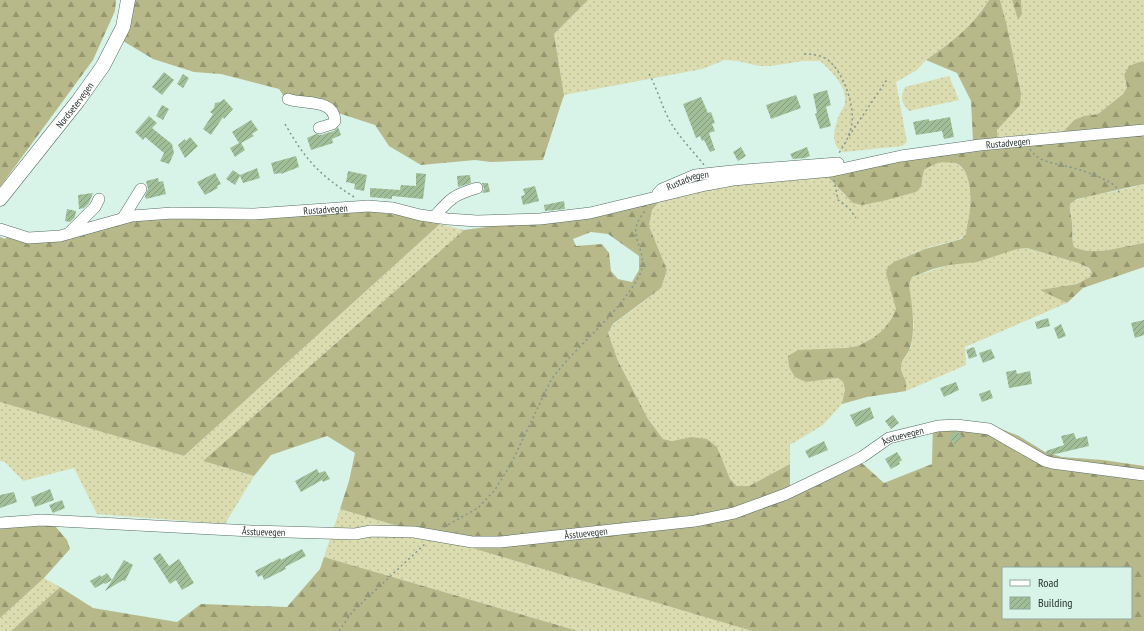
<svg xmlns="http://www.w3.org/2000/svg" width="1144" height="631" viewBox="0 0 1144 631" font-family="'PT Sans Narrow',sans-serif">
<defs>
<pattern id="grass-dots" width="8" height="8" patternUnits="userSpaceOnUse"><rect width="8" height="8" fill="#dbdcb0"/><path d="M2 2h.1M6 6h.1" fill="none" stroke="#bcbd98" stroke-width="1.8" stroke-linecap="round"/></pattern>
<pattern id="forest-firs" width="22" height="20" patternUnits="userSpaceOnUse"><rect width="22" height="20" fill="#b8b98a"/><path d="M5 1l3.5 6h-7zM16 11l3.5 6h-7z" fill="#969771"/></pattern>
<pattern id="building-hatch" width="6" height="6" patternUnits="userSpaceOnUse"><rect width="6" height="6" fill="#a0bf98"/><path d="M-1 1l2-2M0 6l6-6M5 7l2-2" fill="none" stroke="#829c7c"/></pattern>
</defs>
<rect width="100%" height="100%" fill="#d8f4e9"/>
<path fill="url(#grass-dots)" d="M588,0H989L968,28L954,40L926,60L917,70L896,82L907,142L902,146L844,152C827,146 836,122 841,111C843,108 845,105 845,102C847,86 831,71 820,61H803L771,66H759L737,61L725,60L702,69L564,95L554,34Z
M1000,0H1012L1018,19L1022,14L1021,0H1144V62H1139L1124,75L1127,87L1123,94L1098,114L1084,116L1074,120L1060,135L998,140L997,130L1021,93L1007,26Z
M949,76L959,100L909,111C901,102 900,98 905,87Z
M944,162C947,162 953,162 956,164C972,170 972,202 969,216C968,222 966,228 966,234C958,241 950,242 940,244C923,249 904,256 888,266L893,296L896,309L892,318L883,330L873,338L858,346L846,348L806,382L838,378L843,382L845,389L842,404L823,425L790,445V464L749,486H737L730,479L717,447L691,437L672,441L663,439L648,419L618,361L608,333L613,325L661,288L667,270L649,226L652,210L664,196L709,180L827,176L836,185L844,195L871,203L916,192L923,178L924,170L932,165Z
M1144,184V243C1122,246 1096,257 1074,247C1071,239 1073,232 1072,224C1072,217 1069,212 1070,204C1081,196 1093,195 1106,193C1119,190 1132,188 1144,184Z
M440,224L464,230L203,461L254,476L225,524L97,514L74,468L23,481L5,462L0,461V402L184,456Z
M1026,248L1078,263L1088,268L1092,273L1090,277L1077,284L1041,290L1067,303L965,347L966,365L906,391L905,379L902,374L901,366L902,361L907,355L911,347L914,325L909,285L912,277L949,265L962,263L1017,249Z
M340,509L752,631H578L324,557Z
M44,578L60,587L11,631H0V618Z"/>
<path fill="url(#forest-firs)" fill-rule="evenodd" d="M0,0H116L115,11L93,60L0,187Z
M133,0H588L554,34L564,95L543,160L491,162L475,160L421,165L389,146L375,125L338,113L289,104L279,89L221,74L194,72L153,59L123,41L133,15Z
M989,0H1000L1007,26L1021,93L1020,105L997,130L998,140L973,142L971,101L957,73L926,60C953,41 970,29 989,0Z
M1012,0H1021L1022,14L1018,20Z
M1139,62H1144V126L1060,135L1074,120L1084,116L1098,114L1123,94L1127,87L1124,75L1129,66Z
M1144,135V184L1077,199L1070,204C1069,212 1072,217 1072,224C1073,232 1071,239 1074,247C1096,257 1122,246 1144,243V267L1083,288L1067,303L1040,290L1077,284L1090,277L1092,273L1089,268L1078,263L1027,248L1017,249L977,262L949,265L933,269L912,277L909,285C912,305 916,328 910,348C908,355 901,359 901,367C901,372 903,375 905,379C906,382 906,388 906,391L867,397L842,404L845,389L843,382L838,378L806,382L795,377L789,367L788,356L798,350L846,348L858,346L873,338L883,330L892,318L896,309L886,273L888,266L896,261L925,249L951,242L961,239L966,234C966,228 968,223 969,216C972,202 972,166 954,163C942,161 935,163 924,170L921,187L916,192L883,201L862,205L853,203L827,176L791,171L988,149Z
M664,196L652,210L649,226L667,270L661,288L613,324L608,333L618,361L648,419L663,439L672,441L691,437L707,439L717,447L730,479L737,486H749L790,464V488L854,456L884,483L932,464L933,421L958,420L996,427L1019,436L1045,452L1062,457L1103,460L1144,466V631H752L340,509L349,481L355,453L327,436L271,455L254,476L203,461L464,230L515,223ZM591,232L608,234L639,256V270L632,282L618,279L611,271L609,253L602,244L576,246L573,239ZM1003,568H1131V618H1003Z
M360,210L398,215L440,224L184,456L0,402V237L5,239L12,231L49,240L133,218Z
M32,525L55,526L67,540L70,549L44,578L0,618V529Z
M324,557L578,631H11L60,587L93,608L177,622L201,604L287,607L320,569Z"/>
<path fill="url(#building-hatch)" d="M164,72L174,80L162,95L152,87Z
M183,74L189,78L183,88L177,84Z
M827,90L831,105L826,107L831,126L820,129L815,114L817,113L813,94Z
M796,95L801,108L771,119L766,105Z
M701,97L708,113L711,112L715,123L712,124L715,131L709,133L715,150L710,152L704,140L702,141L700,136L696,138L683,104Z
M224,99L233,109L224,119L223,117L211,135L203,129L213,114L210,112L214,108L215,103L220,102Z
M162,105L169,109L163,120L156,116Z
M149,116L157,123L152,128L172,144L174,153L169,164L160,161L164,153L145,137L143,140L135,132Z
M950,117L954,137L944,139L942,131L916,135L913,122L929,119V121Z
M251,120L258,130L252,134L254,136L241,143L245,150L235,157L230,148L239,143L232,132Z
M338,127L341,135L332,139L333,143L311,150L307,138L316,134L321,135L334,131Z
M190,137L198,146L185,158L178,145L185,139L186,141Z
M741,147L746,156L738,161L733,152Z
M807,147L810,156L805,158L793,159L790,154Z
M296,156L299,167L281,174V173L274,174L271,163Z
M257,168L260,178L243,183L240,176L235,185L226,179L233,170L240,175Z
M348,171L367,175L364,191L354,189L355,184L346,182Z
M215,173L221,184L217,186L218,188L205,195L197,182Z
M416,173L426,174L423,199L392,196V199L370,197V188L400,190L401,185L416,186Z
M470,175L471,183L458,187L457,176Z
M158,178L159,182L163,181L166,194L146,199L145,196L148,189L146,181Z
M482,183H488L490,192L482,193L484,189Z
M535,186L539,201L523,205L521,196L525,195L523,189Z
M93,193L89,203L84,208L79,209L78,195Z
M564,201L565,209L545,211L544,205Z
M67,209L76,211L75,217L70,222L65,221Z
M1048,318L1050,326L1037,329L1035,322Z
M1144,320V335L1135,338L1131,323Z
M1061,324L1066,336L1058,339L1054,328Z
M974,347L977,356L969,359L966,350Z
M991,349L995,358L983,363L979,353Z
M1016,370L1017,374L1030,371L1032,384L1009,388L1006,372Z
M956,382L959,390L944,397L940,388Z
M990,390L993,398L982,402L979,394Z
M870,407L874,418L856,427L850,415Z
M893,415L899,423L891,429L885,421Z
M954,432H957L962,436L955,444L949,438Z
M1074,433L1076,439L1087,436L1089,446L1051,455L1047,454L1046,451L1064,445L1061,436Z
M824,441L828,450L809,458L805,451Z
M897,452L902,460L899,462L900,464L891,469L885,459Z
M317,469L319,473L325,471L330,479L323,482L322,480L301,492L295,481Z
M50,489L54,500L35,507L31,497Z
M14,492L17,502L0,508V495Z
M62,500L65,508L53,513L49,505Z
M302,549L306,556L285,567L286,569L264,580L262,575L258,577L255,571L280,558L281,560Z
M160,553L169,566L179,559L194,583L182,590L176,580L170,584L153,558Z
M124,560L133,565L125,581L123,580L105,591L112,580L105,584L104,583L95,588L90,581L100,575L101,577L107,573L112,580Z"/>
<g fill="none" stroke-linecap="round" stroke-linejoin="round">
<g stroke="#546c63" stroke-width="12">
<g id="minor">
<path d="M288,99C303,105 334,98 335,121L332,124L319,128"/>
<path id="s1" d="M658,193L662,189L695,175L732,171L838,163"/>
<path d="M434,217C450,199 453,195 477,188"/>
<path d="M123,218L141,189"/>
<path id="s2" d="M0,229L28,238L60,236L132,216L172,213L254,214L368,206L393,208L420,215L448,219L477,221L540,219L590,213L706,185L733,180L832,171L901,156L980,145L1144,130"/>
<path d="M69,233L95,207L99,199"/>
<path id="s3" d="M0,523L42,520L251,531L355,534L371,531L414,532L472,542H500L695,521L734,513L786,494L838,469L862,457L889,438L938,426L956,425L989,429L1045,461L1052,463L1144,475"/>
</g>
</g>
<g stroke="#546c63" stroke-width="15">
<g id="major">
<path id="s4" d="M0,199L78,101L103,66L123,27L128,0"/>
</g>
</g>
<path stroke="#82968e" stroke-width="1.5" stroke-dasharray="2 3" stroke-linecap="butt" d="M804,54C813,54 821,55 828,60C843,72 854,103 852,122C851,133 845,144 839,153
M649,74C658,90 662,108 671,123C679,137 694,152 704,165
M285,124C305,159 319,175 354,197
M849,136L888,78
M1030,149C1038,162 1053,163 1066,166C1079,169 1107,178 1116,187C1118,189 1119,192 1120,195
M834,180L838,200L849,208L856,218
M444,527L478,508L494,491L510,466L551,380C578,343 617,317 639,276C649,257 634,244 636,228C637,221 642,215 646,209
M339,631L352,612L426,543"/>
<use href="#minor" stroke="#fff" stroke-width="11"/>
<use href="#major" stroke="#fff" stroke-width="14"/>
</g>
<g text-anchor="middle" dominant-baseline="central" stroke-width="3" stroke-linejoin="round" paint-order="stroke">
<g font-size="10" fill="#28332f" stroke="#d8f4e9">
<text stroke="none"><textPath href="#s4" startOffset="120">Nordsetervegen</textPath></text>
<text stroke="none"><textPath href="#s2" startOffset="1021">Rustadvegen</textPath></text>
<text stroke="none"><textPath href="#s1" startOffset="33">Rustadvegen</textPath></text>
<text stroke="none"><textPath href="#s2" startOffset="330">Rustadvegen</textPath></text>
<text stroke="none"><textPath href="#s3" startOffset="924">Åsstuevegen</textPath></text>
<text stroke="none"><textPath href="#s3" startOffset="264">Åsstuevegen</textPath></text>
<text stroke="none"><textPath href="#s3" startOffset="588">Åsstuevegen</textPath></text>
</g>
</g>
<rect x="1002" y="567" width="130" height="52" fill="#d8f4e9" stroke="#92a79f"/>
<rect x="1010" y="580" width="20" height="6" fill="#ffffff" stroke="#92a79f"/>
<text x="1038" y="587" font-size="12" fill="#28332f">Road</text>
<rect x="1010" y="597" width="20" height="12" fill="url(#building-hatch)" stroke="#92a79f"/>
<text x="1038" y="607" font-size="12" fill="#28332f">Building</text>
</svg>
